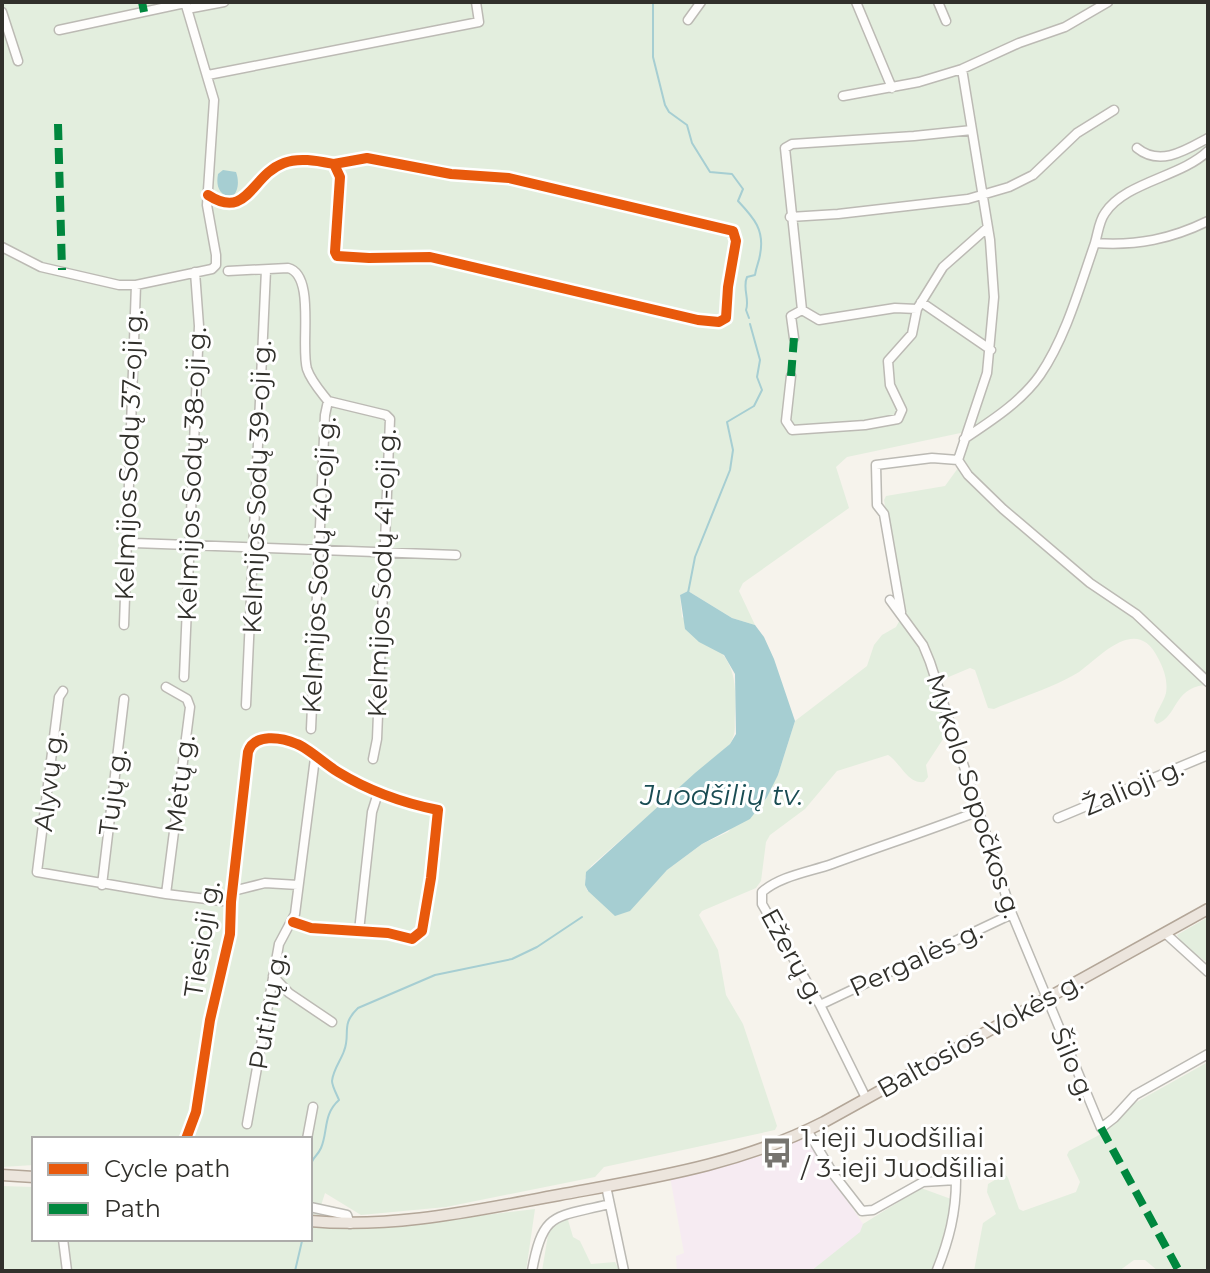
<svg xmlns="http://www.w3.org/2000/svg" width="1210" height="1273" viewBox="0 0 1210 1273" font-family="Montserrat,sans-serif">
<rect width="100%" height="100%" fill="#f6f3ec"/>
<path fill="#f6ebf2" d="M804,1136L863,1224L861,1232L811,1271H677L676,1256L684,1253L670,1177L760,1156L781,1149Z"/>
<path fill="#e3eede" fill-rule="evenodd" d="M2,2H1208V688L1204,685C1173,689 1178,716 1157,724L1154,721C1156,711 1163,704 1166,693C1168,681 1164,669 1158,658C1137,615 1102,655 1079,672C1057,686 1019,698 994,709L988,708L975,670L970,668L932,684L949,730L926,765L928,777L924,782C907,784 901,763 888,755L837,771L805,809L770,835L766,842L761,881L756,888L702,911L699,915L718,950L726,995L743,1024L777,1126L775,1130L604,1167L595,1177L446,1207L361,1215L325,1193L318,1215L310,1214V1139H34V1165L2,1167ZM970,431L958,468L945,486L886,496L884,500L902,616L896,627L882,635L874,645L867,666L795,721L778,775L728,832L702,844L667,870L649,889L587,891L585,878L591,866L730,744C737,732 734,727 735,714C738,655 723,654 682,617L680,595L688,591L732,618L755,625L739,591L743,583L849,508L836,467L847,457Z
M1208,917V963L1184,946L1177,935Z
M1208,1062V1271H1158L1145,1260H1134L1119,1271H974L983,1223L996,1214L987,1192L988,1184L1005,1174L1008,1178L1019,1209L1023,1211L1076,1192L1080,1182L1067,1155L1069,1151L1101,1134L1133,1104Z
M2,1186L34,1187V1239H310V1227L366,1229L535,1209L526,1271H2Z
M921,1188L951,1199L948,1233L931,1271H811L860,1232L863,1224Z
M560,1220H568L573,1237L580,1241L591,1264L615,1262L620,1271H542L549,1229Z"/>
<path fill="#a6ced2" d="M223,170L236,172C239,180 239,191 232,197C218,195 216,185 218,174Z
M688,591L732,618L755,625L764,637L774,659L795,721L778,775L767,797L750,819L702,844L667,870L630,911L615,916L588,891L585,885L586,872L695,773L730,744L736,734L735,674L724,655L699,642L685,629L680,595Z"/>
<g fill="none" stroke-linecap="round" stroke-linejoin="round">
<path stroke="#a6ced2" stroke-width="2" d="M653,2V57L665,105L669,112L687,125L692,143L710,172L732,174L743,189L738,201C754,218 765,230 760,255C759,262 756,267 755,275L747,277C742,288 750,299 746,310L749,318
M688,593L695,557L730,470L733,450L727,422L754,406L762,390L757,377L760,360L750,324
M310,1171C312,1155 316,1159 321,1148C328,1132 323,1114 339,1100C337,1095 332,1086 332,1081C333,1070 341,1060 344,1051C351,1034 340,1025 358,1008L435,975L512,959L537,947L582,917
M295,1271L302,1241"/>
<g stroke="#bcbab4" stroke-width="11">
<path id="minor" d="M856,2L892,88
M938,2L946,21
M187,9L224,2
M2,12L18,61
M688,20L701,2
M59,30L185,3
M962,69L990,240L994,297L987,373L958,460L968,475L1003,509L1090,583L1136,614L1208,682
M208,75L479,22L476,2
M843,96L919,82L962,69L1019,43L1065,27L1108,2
M1137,148C1160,167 1186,150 1208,138
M1208,151C1181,177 1125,182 1105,213C1099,221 1098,233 1095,243C1137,246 1171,239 1208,221
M208,195C248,221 251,175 284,163C299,157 318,161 334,164L340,177L335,252L337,256L369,258L430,257L698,320L719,322L726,318L728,287L736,241L733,231L509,178L451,174L367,158L334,164
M790,217L838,214L968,199L1009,187L1033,175L1077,133L1114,110
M2,247L41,267L119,285H136L212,269L216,265V255L207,205L214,100L185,2
M228,271L288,268C316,275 300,346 307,369C311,381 321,392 328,401L386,415L390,419L377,739L373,759
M921,302L991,350
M802,310L785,148L792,144L914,136L972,130
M794,338L791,316L802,310L819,320L895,308L917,309L943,267L987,228
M791,376L786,421L792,430L865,425L898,419L902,410L890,385L888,361L912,334L917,309
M964,439C991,421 1021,402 1040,375C1066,337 1080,286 1095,243
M128,540L134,543L456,555
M890,600L923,645L930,662L1012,914L1101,1128L1114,1118L1135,1095L1208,1054
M901,612L884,514L877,505L876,465L932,458L958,460
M124,625L136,285
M184,677L199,326L195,272
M166,687L187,699L190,707L166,894
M63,691L59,697L37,872L166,894L231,902
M246,705L266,270
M311,729L325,415L328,401
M1058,818L1208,755
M102,885L124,699
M233,891L265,883L298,885
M359,931L372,812L378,793
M1165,933L1208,972
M273,976L289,993L332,1022
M820,1005L1012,914
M866,1098L820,1005L762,904V892C780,876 809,872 832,864C881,846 930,830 979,811
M247,1124L279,944L295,914L315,758
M807,1130L834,1175L862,1211L873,1210L923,1182L956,1180C956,1213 949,1240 937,1270
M186,1139L196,1112L210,1020L230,934L231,902L248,752C254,733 281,737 297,744C308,748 326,765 338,772C369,791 403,803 438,810L431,878L422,931L412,939L388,933L311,928L293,922
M307,1139L313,1107
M606,1186L624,1271
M310,1207L347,1215L350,1224
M63,1239L67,1271
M532,1271C543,1210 555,1218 609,1204"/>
</g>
<g stroke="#b3a698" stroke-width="13">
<path id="major" d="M2,1175L34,1177
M310,1221C394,1229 477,1210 559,1195C651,1178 740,1165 824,1122L1208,909"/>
</g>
<use href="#minor" stroke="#fefdfc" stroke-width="8"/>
<use href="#major" stroke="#ece5dd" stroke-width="10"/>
<path stroke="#00873e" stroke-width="8" stroke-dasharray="16 8" stroke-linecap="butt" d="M142,2L144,12
M58,124L62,270
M791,376L794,338
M1101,1128L1179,1271
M937,1271V1270"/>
<g stroke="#fff" stroke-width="15">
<path id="cycleway" d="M208,195C248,221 251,175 284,163C299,157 318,161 334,164L340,177L335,252L337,256L369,258L430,257L698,320L719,322L726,318L728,287L736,241L733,231L509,178L451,174L367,158L334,164
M186,1139L196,1112L210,1020L230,934L231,902L248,752C254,733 281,737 297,744C308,748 326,765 338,772C369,791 403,803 438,810L431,878L422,931L412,939L388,933L311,928L293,922"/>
</g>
<use href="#cycleway" stroke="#e8590c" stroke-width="10"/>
</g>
<defs>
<g id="bus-bare" transform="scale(2.4)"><path d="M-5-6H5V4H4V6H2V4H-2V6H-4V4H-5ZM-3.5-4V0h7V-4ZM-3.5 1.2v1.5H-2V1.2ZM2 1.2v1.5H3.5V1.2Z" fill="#76746f" stroke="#fff" stroke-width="2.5" paint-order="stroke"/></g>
</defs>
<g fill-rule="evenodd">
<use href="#bus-bare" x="777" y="1153"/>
</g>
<g text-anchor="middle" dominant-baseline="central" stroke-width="6" stroke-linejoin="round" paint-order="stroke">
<g font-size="26" fill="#31302b" stroke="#fff">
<text transform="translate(129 455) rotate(-88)">Kelmijos Sodų 37-oji g.</text>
<text transform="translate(192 474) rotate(-88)">Kelmijos Sodų 38-oji g.</text>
<text transform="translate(257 487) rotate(-88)">Kelmijos Sodų 39-oji g.</text>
<text transform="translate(319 565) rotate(-87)">Kelmijos Sodų 40-oji g.</text>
<text transform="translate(382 573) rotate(-88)">Kelmijos Sodų 41-oji g.</text>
<text transform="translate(49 781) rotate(-83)">Alyvų g.</text>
<text transform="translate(180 784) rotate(-83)">Mėtų g.</text>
<text transform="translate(1133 787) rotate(-23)">Žalioji g.</text>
<text transform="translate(113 792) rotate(-83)">Tujų g.</text>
<text transform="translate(974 796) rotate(72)">Mykolo Sopočkos g.</text>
<text transform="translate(202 939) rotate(-81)">Tiesioji g.</text>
<text transform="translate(793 956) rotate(61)">Ežerų g.</text>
<text transform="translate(916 959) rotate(-25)">Pergalės g.</text>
<text transform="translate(268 1011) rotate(-80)">Putinų g.</text>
<text transform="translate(980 1035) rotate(-29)">Baltosios Vokės g.</text>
<text transform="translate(1073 1064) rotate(67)">Šilo g.</text>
</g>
<g font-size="26" fill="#31302b" stroke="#fff" text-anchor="start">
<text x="801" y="1138">1-ieji Juodšiliai<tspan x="801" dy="30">/ 3-ieji Juodšiliai</tspan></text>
</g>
<g font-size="28" font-style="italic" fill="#194c53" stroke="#fff">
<text x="722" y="795">Juodšilių tv.</text>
</g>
</g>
<rect width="1210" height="1273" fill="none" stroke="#31302b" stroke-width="8"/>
<rect x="32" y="1137" width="280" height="104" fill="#ffffff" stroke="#adacaa" stroke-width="2"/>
<rect x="48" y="1163" width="40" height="12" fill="#e8590c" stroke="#adacaa" stroke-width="2"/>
<text x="104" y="1177" font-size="24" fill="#31302b">Cycle path</text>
<rect x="48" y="1203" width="40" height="12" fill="#00873e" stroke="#adacaa" stroke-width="2"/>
<text x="104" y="1217" font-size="24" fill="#31302b">Path</text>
</svg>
